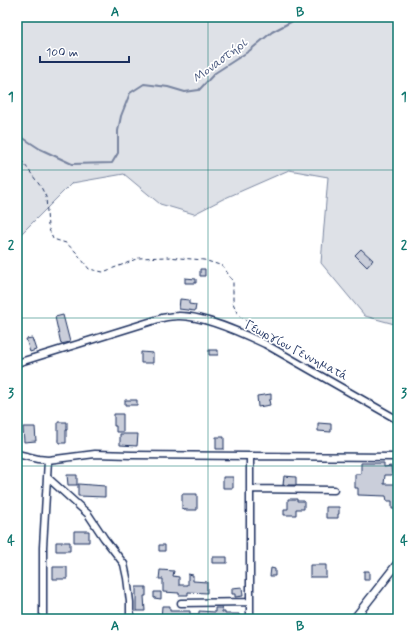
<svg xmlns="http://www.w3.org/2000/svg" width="415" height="636" viewBox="0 0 415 636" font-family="Mynerve,sans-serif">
<rect width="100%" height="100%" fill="#fff"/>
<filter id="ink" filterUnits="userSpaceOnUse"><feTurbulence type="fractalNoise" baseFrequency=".025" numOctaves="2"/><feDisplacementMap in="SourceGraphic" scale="8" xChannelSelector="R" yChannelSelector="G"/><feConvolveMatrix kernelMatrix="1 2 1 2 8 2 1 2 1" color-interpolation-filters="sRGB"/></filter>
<g filter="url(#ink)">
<path fill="#dee1e7" stroke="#7c88a2" d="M17,17H398V325L365,316L321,263L328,177L289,170L223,199L194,214L160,204L124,174L72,183L17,238Z"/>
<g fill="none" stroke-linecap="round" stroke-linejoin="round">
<path stroke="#77839f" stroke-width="2" d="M17,134L40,149L72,164L112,163L118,153V131L121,116L130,93L144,84L168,87L185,92L199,90L215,73L249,51L272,32L300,17"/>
</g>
<path fill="#caceda" stroke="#1b2f5e" d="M361,249L373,260L367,267L355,255Z
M200,269H205V276H200Z
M185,278L196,279V283H185Z
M180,299L189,300V304L196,305L195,311L179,309Z
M63,315L70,342L61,344L55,317Z
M32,338L36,350L30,352L26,339Z
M209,350H218V355H209Z
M141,352L153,353V363H141Z
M271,394V400H269L270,405L258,407L257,396Z
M125,400H137V405H125Z
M114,414H123V432H116V426H114Z
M58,422H67V430H66V443H60V442H58Z
M318,423L331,424V432L318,431Z
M23,427H35L36,441L24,442Z
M120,434H138L137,446L120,445Z
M216,437H224V449H216Z
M361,463H384V467L391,466L392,475H385L384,484H398V509H392V501H387L386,496L358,495V488H355V474H361Z
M67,475H77V485H68Z
M284,476L296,477V485H283Z
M223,477H233V488H223Z
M78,484L105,486V497L78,496Z
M182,494H197V510H185V509L182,508Z
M288,499H297V501H304V509H296V515H284V509H288Z
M326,507H339V514H338V518H326Z
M74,531H89V542H74Z
M56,542H70V551H56Z
M159,545H165V551H159Z
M212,557H227V563H212Z
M310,565H326V577H310Z
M53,567H67V579H53Z
M271,568L275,569V576H270Z
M160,570L174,571L173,576L179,577V585H188V574L193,575V581L207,582V593L188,592V595H179V593L163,592V579H159Z
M364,571H369V580H364Z
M136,587H146V596H144L145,611H136Z
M242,587L243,596L235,597V594H232V588Z
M154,592H161V599L154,598Z
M162,606H170V611H190V614H199V611L215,612V608H222V612H225V614H239V619H161Z"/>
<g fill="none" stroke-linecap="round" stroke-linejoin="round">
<g stroke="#1b2f5e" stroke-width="9">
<path id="minor" d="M17,363L162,318C167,317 173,316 178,316C203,315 242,333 265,344L398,420
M17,454L38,459L48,460L95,454L132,455L250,456L398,457
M250,456V619
M47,477L88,514L104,538L124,564L127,578L130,602V619
M250,489L334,490
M181,603L250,602
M43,619V547L48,460"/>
</g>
<g stroke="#1b2f5e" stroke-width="10">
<path id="major" d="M354,619L398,563"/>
</g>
<path stroke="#1b2f5e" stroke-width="1" stroke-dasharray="4 3" stroke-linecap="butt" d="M17,154L41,187L46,197L48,227L53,239L66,243L76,252L89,269L103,272L127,263L138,258L167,257L204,260L223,266L233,282V303L238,315L258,329L259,335"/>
<use href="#minor" stroke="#fff" stroke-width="6"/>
<use href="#major" stroke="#fff" stroke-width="7"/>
</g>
</g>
<path fill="none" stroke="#0f766e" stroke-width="1" stroke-opacity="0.55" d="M208,17V619M17,170H398M17,318H398M17,466H398"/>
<g text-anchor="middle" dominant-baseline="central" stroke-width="3.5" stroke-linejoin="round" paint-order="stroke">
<g font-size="12" fill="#1b2f5e" stroke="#fff">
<text transform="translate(296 351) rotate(28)">Γεωργίου Γεννηματά</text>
</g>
<g font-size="13" font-style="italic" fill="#49597e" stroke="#fff">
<text transform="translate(220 61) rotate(-37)">Μοναστήρι</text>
</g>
</g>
<rect width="415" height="636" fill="none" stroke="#fff" stroke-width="44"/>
<path d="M40 56v6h89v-6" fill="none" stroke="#1b2f5e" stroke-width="2"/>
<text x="46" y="56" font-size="12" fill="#1b2f5e" stroke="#ffffff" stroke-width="3" paint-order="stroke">100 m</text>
<rect x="22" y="22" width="371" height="592" fill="none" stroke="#0f766e" stroke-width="1.5"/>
<g font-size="13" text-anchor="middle" font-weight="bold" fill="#0f766e">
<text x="115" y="16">A</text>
<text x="300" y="16">B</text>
<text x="11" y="101">1</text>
<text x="404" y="101">1</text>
<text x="11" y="249">2</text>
<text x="404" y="249">2</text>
<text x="11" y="397">3</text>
<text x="404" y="397">3</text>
<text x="11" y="545">4</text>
<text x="404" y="545">4</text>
<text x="115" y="630">A</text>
<text x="300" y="630">B</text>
</g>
</svg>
